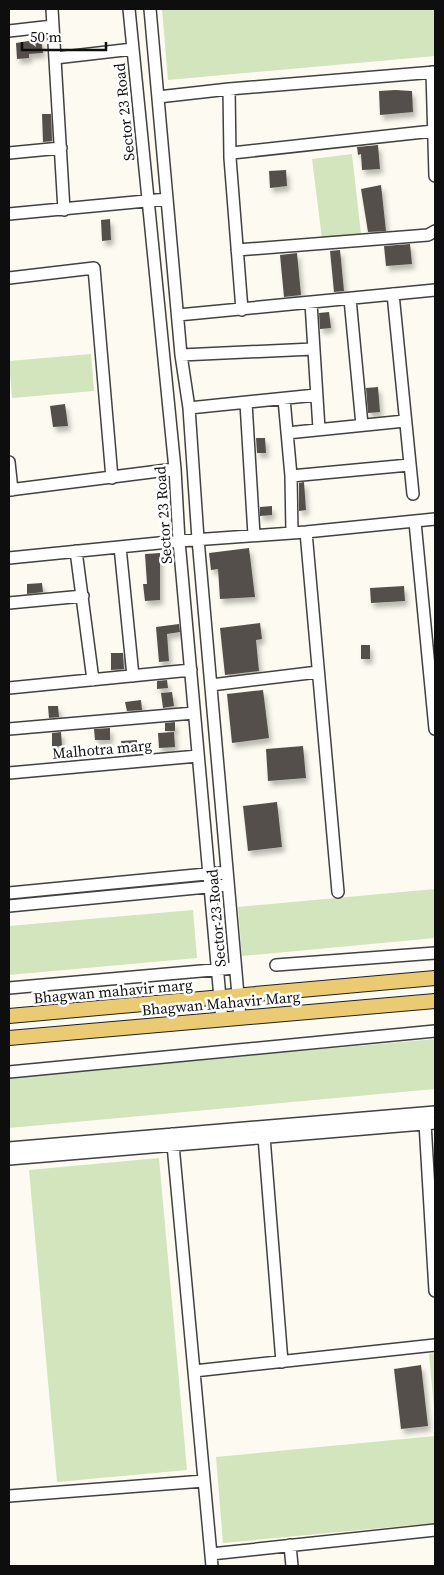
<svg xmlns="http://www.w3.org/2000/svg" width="444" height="1575" viewBox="0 0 444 1575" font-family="'Source Serif 4',serif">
<defs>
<filter id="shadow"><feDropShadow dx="3" dy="5" stdDeviation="2.5" flood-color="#0004"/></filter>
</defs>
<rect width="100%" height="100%" fill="#fdfbf1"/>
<path fill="#d2e5bd" d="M162,9H435V56L168,80Z
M352,154L361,234L322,239L312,159Z
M91,354L94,391L12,398L9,361Z
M435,889V938L242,956L238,907Z
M193,910L197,958L9,975V926Z
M435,1039V1089L9,1128V1077Z
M159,1158L187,1470L57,1482L29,1170Z
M435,1353V1419L429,1354Z
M435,1436V1523L223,1543L216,1457Z"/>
<path fill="#554f4b" filter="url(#shadow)" d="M41,39L43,53L29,54V58L17,59L16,43Z
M395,90L412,91L413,112L380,115L379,91Z
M42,114H51L52,141L43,142Z
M378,145L380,169L362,170L361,154L358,155L357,147Z
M286,170L287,186L270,188L269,171Z
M381,185L386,231L368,232L361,189Z
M110,219L111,240L102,241L101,220Z
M410,244L412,264L386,266L384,246Z
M340,250L344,291L334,292L330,251Z
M297,253L301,295L284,297L280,255Z
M329,312L331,328L320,329L319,313Z
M378,387L380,412L368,413L366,388Z
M65,404L68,426L53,427L50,406Z
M256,438H265L266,453H257Z
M304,482L306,510L299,511V483Z
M272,506V515L260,516V507Z
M249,548L255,597L220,599L218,569L211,570L209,553Z
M160,553V600L145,601L143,584H147L145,554Z
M42,583L43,592L27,594V584Z
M404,586L405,601L371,603L370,588Z
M260,623L262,639L256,640L259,671L225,675L220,628Z
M179,624L180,632L167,634L169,661L159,662L156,627Z
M361,645H370V659H361Z
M111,653H123L124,669L111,670Z
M167,680L168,688L157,689V681Z
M263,690L269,738L232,743L227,694Z
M172,692L174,706L163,708L161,693Z
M141,700L142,710L127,711L125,702Z
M48,706H58L59,717L49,718Z
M175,722V731H165V723Z
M110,728V740H95L94,729Z
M61,732L62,746L52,747V733Z
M174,732L175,747L159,748L158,733Z
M137,740L138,753L123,755L121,741Z
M303,746L306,778L268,781L266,749Z
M277,802L282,847L248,851L243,806Z
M421,1365L428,1426L401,1429L394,1369Z"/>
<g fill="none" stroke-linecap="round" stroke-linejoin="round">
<g stroke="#414141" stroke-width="14">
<path id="minor" d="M52,9L64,210
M129,9L175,469L179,541L222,1020
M150,9L181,355L189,408L198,539L240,1018
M9,31L53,26
M55,58L133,49
M432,72L435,176
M229,89L230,158L242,310
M158,97L229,89L435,72
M9,153L61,148
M232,153L433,131
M9,214L167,199
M237,250L428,235L435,231
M9,278L94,268L112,478
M393,294L413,494
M350,299L362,425
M311,303L319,429
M178,315L435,290
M181,355L313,349
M284,399L291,476L292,533
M246,403L254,535
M189,408L316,395
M287,433L405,421
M9,462L12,490
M291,476L409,465
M9,490L175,469
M415,522L435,729
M306,532L338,892
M120,547L133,676
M76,551L93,680
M9,558L179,541L306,532L435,519
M9,603L83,596
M211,685L318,672
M9,688L191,670
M9,729L194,713
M9,773L198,756
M9,893L227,872
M9,906L228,885
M276,965L435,953
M9,988L235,968
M9,1072L435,1031
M425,1123L435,1291
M172,1134L212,1566
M264,1137L282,1362
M9,1148L435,1112
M9,1159L435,1123
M194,1371L435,1345
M9,1496L204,1481
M290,1545L292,1566
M211,1554L435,1530"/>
</g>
<g stroke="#1f1f1f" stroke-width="16">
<path id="major" d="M9,1016L435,978
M9,1038L435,1001"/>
</g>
<use href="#minor" stroke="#fff" stroke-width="11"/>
<use href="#major" stroke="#eacb74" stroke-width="14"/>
</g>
<g text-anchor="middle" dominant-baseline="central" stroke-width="5" stroke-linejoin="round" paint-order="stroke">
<g font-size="15" fill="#0e0e0e" stroke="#fff">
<text transform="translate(124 112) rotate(-96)">Sector 23 Road</text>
<text transform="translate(163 515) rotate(-94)">Sector 23 Road</text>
<text transform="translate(102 749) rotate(-5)">Malhotra marg</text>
<text transform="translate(216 918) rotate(-95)">Sector 23 Road</text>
<text transform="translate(113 991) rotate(-5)">Bhagwan mahavir marg</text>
<text transform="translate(221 1003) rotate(-5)">Bhagwan Mahavir Marg</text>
</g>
</g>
<rect width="444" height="1575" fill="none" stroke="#0e0e0e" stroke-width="20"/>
<path d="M22 42v8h84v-8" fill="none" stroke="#0e0e0e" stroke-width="2.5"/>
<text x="30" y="42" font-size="15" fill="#0e0e0e" stroke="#ffffff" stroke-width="4" paint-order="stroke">50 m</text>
</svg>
